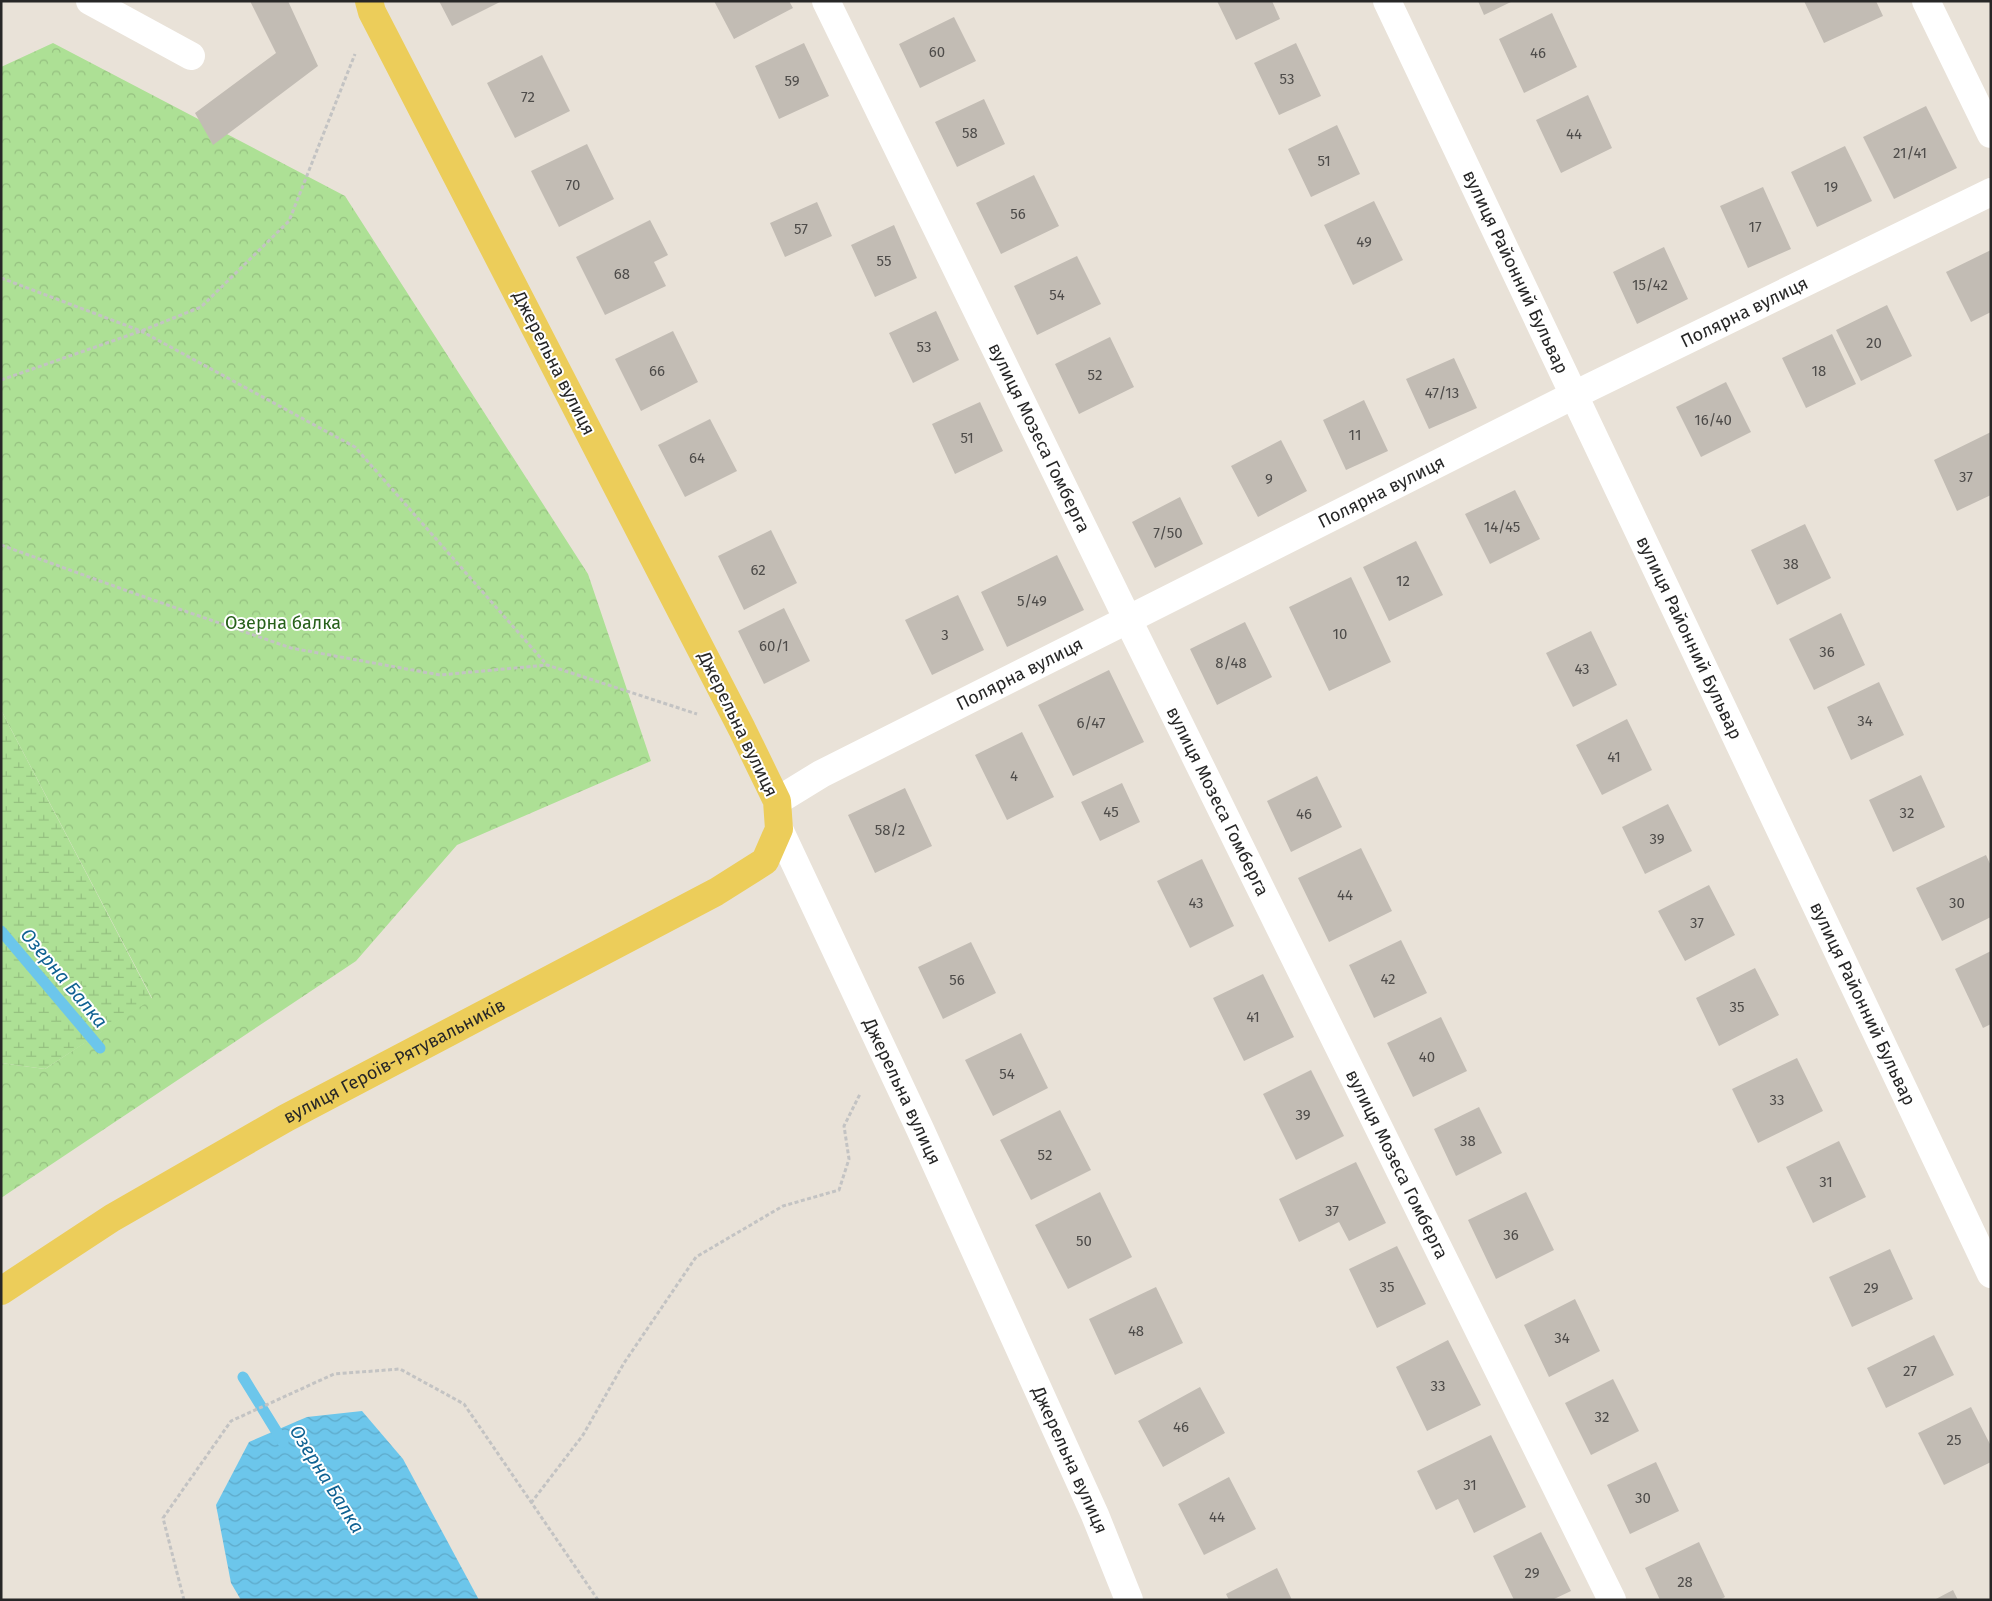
<svg xmlns="http://www.w3.org/2000/svg" width="1992" height="1601" viewBox="0 0 1992 1601" font-family="'Fira Sans',sans-serif">
<defs>
<pattern id="forest-crowns" width="20" height="18" patternUnits="userSpaceOnUse" patternTransform="scale(1.25)"><rect width="20" height="18" fill="#ade095"/><path d="M2 6a3 3 0 1 1 6 0M12 15a3 3 0 1 1 6 0" fill="none" stroke="#95c080"/></pattern>
<pattern id="wetland-marsh" width="20" height="14" patternUnits="userSpaceOnUse" patternTransform="scale(1.25)"><rect width="20" height="14" fill="#ade095"/><path d="M1 5h8M5 5V1M11 12h8M15 12V8" fill="none" stroke="#95c080"/></pattern>
<pattern id="water-waves" width="16" height="10" patternUnits="userSpaceOnUse" patternTransform="scale(1.25)"><rect width="16" height="10" fill="#6cc6eb"/><path d="M0 5q4-4 8 0t8 0" fill="none" stroke="#5eaaca"/></pattern>
</defs>
<rect width="100%" height="100%" fill="#e9e2d8"/>
<path fill="url(#forest-crowns)" d="M53,43L345,196L588,574L651,761L457,845L356,961L1,1198V1063L45,1069L152,998L1,710V67Z"/>
<path fill="url(#wetland-marsh)" d="M1,710L152,999L45,1069L1,1063Z"/>
<path fill="url(#water-waves)" d="M362,1411L403,1459L479,1600H241L231,1583L216,1505L249,1442L307,1417Z"/>
<g fill="none" stroke-linecap="round" stroke-linejoin="round">
<path stroke="#6cc6eb" stroke-width="11" d="M1,931L100,1048
M243,1377L283,1442"/>
</g>
<path fill="#c2bcb4" d="M250,1H288L318,66L213,145L195,113L276,53Z
M439,1H502L452,26Z
M714,1H789L793,8L734,39Z
M1217,1H1272L1280,19L1236,40Z
M1478,1H1513L1484,15Z
M1804,1H1876L1883,16L1824,43Z
M1552,13L1577,67L1524,93L1499,39Z
M954,17L976,61L920,88L899,44Z
M804,43L829,96L779,119L755,66Z
M1296,43L1321,96L1279,115L1254,63Z
M542,55L570,111L515,138L487,83Z
M1588,95L1612,148L1561,173L1536,120Z
M984,99L1005,144L957,167L935,122Z
M1926,106L1957,168L1894,199L1863,137Z
M1337,125L1360,174L1311,197L1288,149Z
M587,144L614,199L559,227L531,171Z
M1845,146L1872,201L1817,227L1791,172Z
M1034,175L1059,226L1001,254L976,203Z
M1763,187L1791,249L1748,268L1720,206Z
M1374,201L1403,260L1353,285L1324,225Z
M817,202L832,236L785,257L770,223Z
M650,220L668,255L654,262L666,286L605,315L576,257Z
M894,225L917,278L875,297L851,245Z
M1664,247L1688,299L1637,324L1613,272Z
M1991,250V312L1971,322L1946,272Z
M1077,256L1101,304L1037,335L1014,286Z
M1887,305L1912,356L1861,381L1836,330Z
M936,311L959,360L913,383L889,333Z
M673,331L698,382L641,411L615,359Z
M1832,334L1856,384L1806,408L1782,358Z
M1110,337L1134,387L1079,414L1055,364Z
M1454,358L1477,408L1429,429L1406,379Z
M1726,382L1751,432L1701,457L1676,407Z
M1364,400L1388,451L1346,470L1323,420Z
M980,402L1003,451L955,474L932,424Z
M710,419L737,471L685,497L658,445Z
M1991,432V495L1957,511L1934,460Z
M1281,440L1307,491L1258,517L1231,466Z
M1515,490L1540,539L1490,564L1465,514Z
M1180,497L1203,544L1155,568L1132,522Z
M1805,524L1831,578L1777,605L1751,550Z
M771,530L797,583L744,610L718,556Z
M1416,541L1443,595L1389,621L1363,567Z
M1057,555L1084,610L1007,647L981,592Z
M1351,577L1391,662L1329,691L1289,607Z
M958,595L984,650L932,675L905,620Z
M784,608L810,661L764,684L738,631Z
M1841,613L1865,665L1814,690L1789,639Z
M1245,622L1272,677L1217,705L1190,649Z
M1591,631L1617,685L1573,707L1546,653Z
M1109,670L1144,742L1073,776L1038,705Z
M1879,682L1904,735L1851,760L1827,707Z
M1627,719L1652,770L1602,795L1576,745Z
M1022,732L1054,797L1007,820L975,755Z
M1921,775L1945,827L1893,852L1869,800Z
M1317,776L1342,827L1291,852L1267,801Z
M1122,783L1140,822L1100,841L1081,802Z
M905,788L932,846L875,873L848,815Z
M1668,804L1692,851L1645,874L1622,827Z
M1361,848L1392,911L1329,942L1298,878Z
M1986,855L1991,866V917L1942,941L1916,888Z
M1202,859L1234,926L1190,948L1157,881Z
M1709,885L1735,935L1685,961L1658,911Z
M1401,940L1427,993L1374,1018L1349,965Z
M971,942L996,993L943,1019L918,967Z
M1991,951V1024L1983,1028L1955,969Z
M1755,968L1779,1015L1719,1046L1696,998Z
M1263,974L1294,1037L1244,1061L1213,998Z
M1441,1017L1467,1071L1413,1097L1387,1043Z
M1021,1033L1048,1088L993,1116L965,1060Z
M1797,1058L1823,1111L1758,1143L1732,1089Z
M1311,1070L1344,1136L1296,1160L1263,1094Z
M1479,1107L1502,1153L1456,1176L1434,1129Z
M1060,1110L1091,1170L1031,1200L1000,1140Z
M1839,1141L1866,1197L1813,1223L1786,1167Z
M1356,1162L1386,1223L1349,1241L1339,1222L1299,1242L1279,1199Z
M1100,1192L1132,1257L1068,1289L1035,1225Z
M1526,1192L1554,1250L1496,1279L1468,1220Z
M1397,1246L1426,1304L1377,1328L1349,1269Z
M1890,1249L1913,1299L1852,1327L1829,1277Z
M1156,1287L1183,1343L1115,1375L1089,1319Z
M1575,1299L1600,1351L1549,1377L1524,1325Z
M1934,1335L1954,1375L1886,1408L1867,1368Z
M1448,1340L1481,1405L1427,1431L1396,1367Z
M1613,1379L1639,1431L1591,1455L1565,1403Z
M1200,1387L1225,1433L1163,1467L1138,1421Z
M1971,1407L1991,1446V1462L1944,1485L1918,1433Z
M1491,1435L1526,1507L1474,1533L1458,1499L1436,1510L1417,1471Z
M1656,1462L1679,1511L1630,1534L1607,1485Z
M1229,1477L1256,1529L1204,1555L1178,1504Z
M1541,1532L1571,1591L1552,1600H1514L1493,1556Z
M1699,1542L1725,1597L1719,1600H1660L1645,1568Z
M1277,1568L1292,1600H1229L1226,1594Z
M1953,1590L1958,1600H1934Z"/>
<g fill="none" stroke-linecap="round" stroke-linejoin="round">
<path stroke="#c3c3c3" stroke-width="3" stroke-dasharray="4 2.5" stroke-linecap="butt" d="M1,278L141,331L355,447L547,665L697,714
M1,380L141,331L201,307L289,221L355,54
M1,545L136,594L291,648L440,675L547,665
M531,1503L583,1435L624,1363L696,1257L783,1206L839,1190L849,1159L844,1126L860,1094
M184,1600L163,1518L231,1421L334,1374L400,1369L464,1404L598,1600"/>
<g stroke="#fff" stroke-width="28">
<path d="M90,1L191,56"/>
<path id="s1" d="M826,1L1128,620L1612,1600"/>
<path id="s2" d="M1387,1L1991,1274"/>
<path d="M1926,1L1991,134"/>
<path id="s3" d="M777,801L821,774L1574,395L1991,192"/>
<path id="s4" d="M779,829L920,1129L1095,1515L1129,1600"/>
</g>
<path stroke="#eccd5a" stroke-width="28" id="s5" d="M1,1291L112,1218L286,1118L716,892L765,861L779,829L777,801L742,729L372,12L369,1"/>
</g>
<g text-anchor="middle" dominant-baseline="central" stroke-width="4" stroke-linejoin="round" paint-order="stroke">
<g font-size="15" fill="#4e4c4a">
<text x="937" y="52">60</text>
<text x="1538" y="53">46</text>
<text x="1287" y="79">53</text>
<text x="792" y="81">59</text>
<text x="528" y="97">72</text>
<text x="970" y="133">58</text>
<text x="1574" y="134">44</text>
<text x="1910" y="153">21/41</text>
<text x="1324" y="161">51</text>
<text x="573" y="185">70</text>
<text x="1831" y="187">19</text>
<text x="1018" y="214">56</text>
<text x="1755" y="227">17</text>
<text x="801" y="229">57</text>
<text x="1364" y="242">49</text>
<text x="884" y="261">55</text>
<text x="622" y="274">68</text>
<text x="1650" y="285">15/42</text>
<text x="1057" y="295">54</text>
<text x="1874" y="343">20</text>
<text x="924" y="347">53</text>
<text x="657" y="371">66</text>
<text x="1819" y="371">18</text>
<text x="1095" y="375">52</text>
<text x="1442" y="393">47/13</text>
<text x="1713" y="420">16/40</text>
<text x="1355" y="435">11</text>
<text x="967" y="438">51</text>
<text x="697" y="458">64</text>
<text x="1966" y="477">37</text>
<text x="1269" y="479">9</text>
<text x="1502" y="527">14/45</text>
<text x="1168" y="533">7/50</text>
<text x="1791" y="564">38</text>
<text x="758" y="570">62</text>
<text x="1403" y="581">12</text>
<text x="1032" y="601">5/49</text>
<text x="1340" y="634">10</text>
<text x="945" y="635">3</text>
<text x="774" y="646">60/1</text>
<text x="1827" y="652">36</text>
<text x="1231" y="663">8/48</text>
<text x="1582" y="669">43</text>
<text x="1865" y="721">34</text>
<text x="1091" y="723">6/47</text>
<text x="1614" y="757">41</text>
<text x="1014" y="776">4</text>
<text x="1111" y="812">45</text>
<text x="1907" y="813">32</text>
<text x="1304" y="814">46</text>
<text x="890" y="830">58/2</text>
<text x="1657" y="839">39</text>
<text x="1345" y="895">44</text>
<text x="1196" y="903">43</text>
<text x="1957" y="903">30</text>
<text x="1697" y="923">37</text>
<text x="1388" y="979">42</text>
<text x="957" y="980">56</text>
<text x="1737" y="1007">35</text>
<text x="1253" y="1017">41</text>
<text x="1427" y="1057">40</text>
<text x="1007" y="1074">54</text>
<text x="1777" y="1100">33</text>
<text x="1303" y="1115">39</text>
<text x="1468" y="1141">38</text>
<text x="1045" y="1155">52</text>
<text x="1826" y="1182">31</text>
<text x="1332" y="1211">37</text>
<text x="1511" y="1235">36</text>
<text x="1084" y="1241">50</text>
<text x="1387" y="1287">35</text>
<text x="1871" y="1288">29</text>
<text x="1136" y="1331">48</text>
<text x="1562" y="1338">34</text>
<text x="1910" y="1371">27</text>
<text x="1438" y="1386">33</text>
<text x="1602" y="1417">32</text>
<text x="1181" y="1427">46</text>
<text x="1954" y="1440">25</text>
<text x="1470" y="1485">31</text>
<text x="1643" y="1498">30</text>
<text x="1217" y="1517">44</text>
<text x="1532" y="1573">29</text>
<text x="1685" y="1582">28</text>
</g>
<g font-size="18" fill="#272727" stroke="#fff">
<text stroke="none"><textPath href="#s2" startOffset="300">вулиця Районний Бульвар</textPath></text>
<text stroke="none"><textPath href="#s3" startOffset="1084">Полярна вулиця</textPath></text>
<text transform="translate(554 363) rotate(63)">Джерельна вулиця</text>
<text stroke="none"><textPath href="#s1" startOffset="486">вулиця Мозеса Гомберга</textPath></text>
<text stroke="none"><textPath href="#s3" startOffset="679">Полярна вулиця</textPath></text>
<text stroke="none"><textPath href="#s2" startOffset="705">вулиця Районний Бульвар</textPath></text>
<text stroke="none"><textPath href="#s3" startOffset="274">Полярна вулиця</textPath></text>
<text transform="translate(738 724) rotate(64)">Джерельна вулиця</text>
<text stroke="none"><textPath href="#s1" startOffset="891">вулиця Мозеса Гомберга</textPath></text>
<text stroke="none"><textPath href="#s2" startOffset="1110">вулиця Районний Бульвар</textPath></text>
<text stroke="none"><textPath href="#s5" startOffset="456">вулиця Героїв-Рятувальників</textPath></text>
<text stroke="none"><textPath href="#s4" startOffset="290">Джерельна вулиця</textPath></text>
<text stroke="none"><textPath href="#s1" startOffset="1296">вулиця Мозеса Гомберга</textPath></text>
<text stroke="none"><textPath href="#s4" startOffset="695">Джерельна вулиця</textPath></text>
</g>
<g font-size="18" fill="#27601a" stroke="#fff">
<text x="283" y="623">Озерна балка</text>
</g>
<g font-size="19" font-style="italic" fill="#106292" stroke="#fff">
<text transform="translate(64 978) rotate(50)">Озерна Балка</text>
<text transform="translate(327 1479) rotate(58)">Озерна Балка</text>
</g>
</g>
<rect width="1992" height="1601" fill="none" stroke="#272727" stroke-width="5"/>
</svg>
